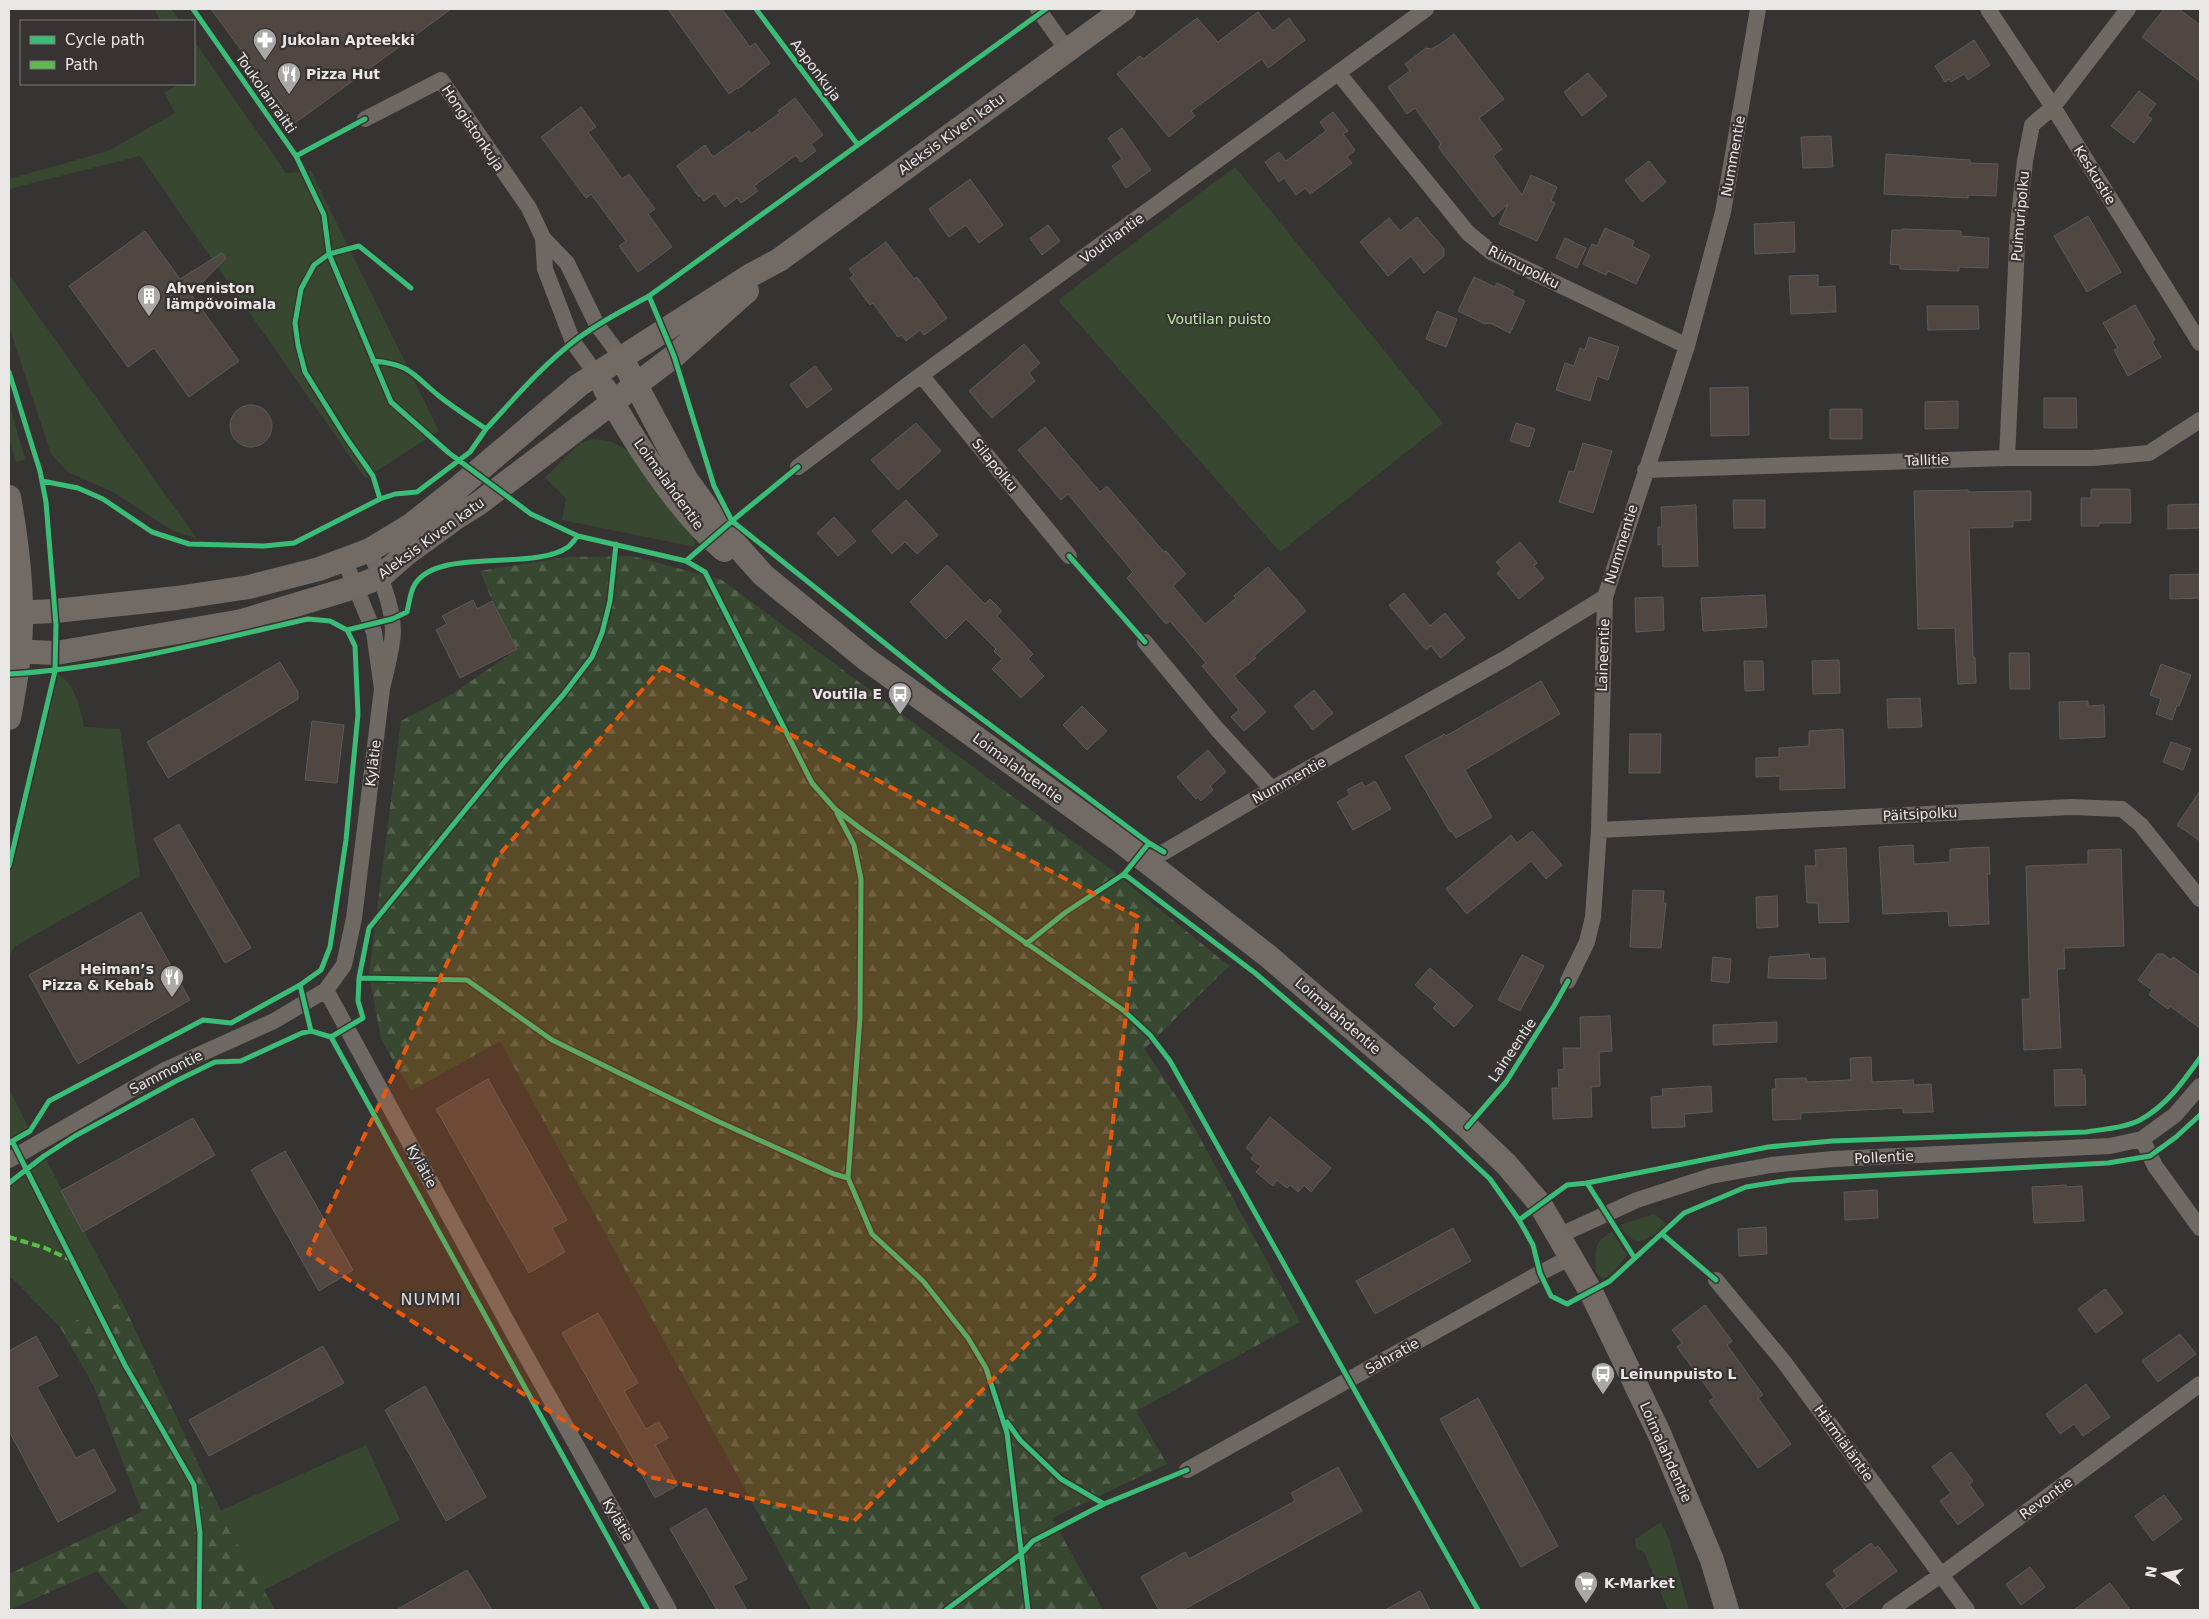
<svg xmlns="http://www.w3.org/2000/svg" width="2209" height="1619" viewBox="0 0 2209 1619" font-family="'DejaVu Sans',sans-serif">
<defs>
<pattern id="forest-firs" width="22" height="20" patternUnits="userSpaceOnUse" patternTransform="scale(1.25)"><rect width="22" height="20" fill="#384830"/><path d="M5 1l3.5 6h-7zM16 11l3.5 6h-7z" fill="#55624e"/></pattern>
</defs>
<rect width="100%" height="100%" fill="#363433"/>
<path fill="#384830" d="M154,9H171L180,21H161Z
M194,41L286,173L311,171L439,431L365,478L140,156L9,189V179L108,151L175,113L164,93L180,84H194Z
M1235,167L1443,423L1280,552L1058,300Z
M9,275L197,539L170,529L113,492L68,472L51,454L9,326Z
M9,403L25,459L16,462L9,439Z
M592,439L610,441L627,450L691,533L695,541V547L562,520L566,498L545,478L580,443Z
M55,671C76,686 79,703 84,727L120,729L140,876L15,946L9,956V873Z
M9,1089L30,1131L9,1142Z
M44,1156L122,1302L220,1511L366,1445L400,1520L264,1590L275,1610H129L97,1571L9,1610V1574L142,1512L93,1384L60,1327L12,1278H9V1183Z
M1654,1214L1666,1224C1647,1240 1636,1252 1620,1225Z
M1612,1232L1627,1255L1610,1275L1603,1279L1596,1272C1596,1252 1592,1242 1612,1232Z
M1661,1522L1669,1539L1689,1610H1668L1644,1552L1636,1548L1635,1539Z"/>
<path fill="url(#forest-firs)" d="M632,556L722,580L1110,869L1229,966L1144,1049L1182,1105L1300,1322L1136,1411L1167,1464L1052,1518L1103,1610H811L500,1041L411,1091L381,1039L369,974L401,721L454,693L517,649L492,600L480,571L566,557Z
M122,1302L231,1533L275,1610H129L97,1571L9,1610V1574L142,1512L93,1384L60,1327Z"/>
<path fill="#504642" stroke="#5d5b5a" d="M211,9H451L295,123Z
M668,9H722L750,47L755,43L770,63L738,89L737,88L729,94Z
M2164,9H2179L2200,25V81L2142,37Z
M1258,12L1273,31L1289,18L1305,40L1268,68L1262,59L1191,111L1195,116L1169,137L1117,74L1140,56L1143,59L1197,18L1218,42Z
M1454,34L1504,99L1479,118L1502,149L1493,156L1522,195L1531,175L1557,187L1551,201L1555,203L1537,241L1499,224L1508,204L1493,217L1438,147L1441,144L1415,108L1407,114L1388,87L1410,71L1405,64L1426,48L1431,49L1439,45Z
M1974,40L1990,65L1968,80L1964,74L1951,82L1949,79L1945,82L1935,66Z
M1588,73L1607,96L1582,116L1564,92Z
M2139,91L2156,104L2147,116L2152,119L2134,143L2111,126Z
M795,98L823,135L811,144L816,151L801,162L796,155L754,186L758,191L741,203L737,198L725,207L715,193L704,201L700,195L699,197L677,166L705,145L713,157L749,131L751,134L780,113L778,111Z
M581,107L596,127L588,132L622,179L629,174L655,209L648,214L672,247L638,272L619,246L626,241L591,194L586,198L541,137Z
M1333,112L1348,131L1343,134L1355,150L1347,157L1352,163L1310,194L1305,188L1296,195L1284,178L1279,182L1265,162L1279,152L1286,161L1326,131L1320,122Z
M1122,128L1151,170L1126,188L1112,166L1122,159L1108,138Z
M1831,136L1833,167L1803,168L1801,137Z
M1886,154L1970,160V163L1998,164L1996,196L1968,195V198L1884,194Z
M1649,161L1666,182L1642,202L1625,180Z
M970,179L1003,225L979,243L966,225L949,237L929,209Z
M2088,216L2121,272L2087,292L2054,236Z
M1417,217L1444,249V256L1424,273L1411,256L1388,276L1360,242L1389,218L1400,231Z
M1794,222L1795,252L1755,254L1754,224Z
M1048,225L1060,241L1042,255L1030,238Z
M1605,228L1634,241L1632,246L1650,255L1636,284L1608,271L1606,275L1583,264L1592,244L1597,246Z
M1902,229L1961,231V236L1989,238L1988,268L1959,267V271L1900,269V265L1890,264L1892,230H1902Z
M145,231L180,279L222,253L226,258L191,294L239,361L189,397L154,348L128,367L69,286Z
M1565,238L1586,248L1577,268L1556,258Z
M886,242L914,279L917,277L947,318L924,335L920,330L906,341L902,335L898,337L873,303L870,305L850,278L854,275L849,269Z
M1818,275V287L1835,286L1836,312L1791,314L1789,276Z
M1474,277L1495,287L1497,283L1514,291L1512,295L1525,301L1510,333L1490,323L1485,324L1458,311Z
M2135,305L2155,340L2152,342L2161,357L2128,376L2114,350L2118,348L2103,323Z
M1927,306H1978L1979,329L1928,330Z
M1437,311L1457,319L1446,347L1426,339Z
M1589,337L1619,347L1608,380L1597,376L1590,401L1556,390L1565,363L1574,366L1580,348L1585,350Z
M1024,344L1040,363L1029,373L1035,381L992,418L969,391Z
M815,366L832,389L807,408L790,385Z
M1748,387L1749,435L1711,436L1710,388Z
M2044,398H2076L2077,428H2044Z
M1958,401V428L1925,429V402Z
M230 426a21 21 0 1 1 42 0a21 21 0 1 1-42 0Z
M1830,409H1862V439H1830Z
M916,423L941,451L898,490L871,460Z
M1516,423L1535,429L1529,447L1510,441Z
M1045,427L1100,492L1107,486L1164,552L1166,551L1186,574L1173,586L1205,624L1236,598L1234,596L1268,567L1306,611L1254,656L1256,658L1234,676L1266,712L1244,731L1231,717L1239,710L1202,666L1206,663L1170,621L1166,624L1127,578L1133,572L1068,494L1061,500L1018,450Z
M1583,443L1612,451L1593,513L1559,502L1569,471L1574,472Z
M2091,489H2130L2131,523H2099V526H2081V498H2091Z
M1968,490V492L2031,491V520L2013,521V527L1969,528L1973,657H1975L1976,683L1958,684L1955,628L1918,629L1914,491Z
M906,500L938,535L917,554L905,542L892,554L872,531Z
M1733,500H1765V528H1734Z
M2200,504V528L2168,529V505Z
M1696,505L1698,566L1663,567L1662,544L1658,545V527H1662L1661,507Z
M834,517L856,541L838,556L817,533Z
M1520,542L1537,563L1534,566L1544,578L1519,599L1497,573L1502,569L1496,562Z
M947,565L985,604L990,599L1002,611L997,616L1033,654L1028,659L1044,676L1021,698L992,669L1002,659L994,651L996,649L966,619L946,639L910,602Z
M2200,574V598L2170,599V575Z
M1404,593L1430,626L1445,613L1465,638L1441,658L1431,646L1426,650L1389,605Z
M1765,595L1767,627L1703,631L1701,598Z
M1663,597L1664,630L1636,632L1635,598Z
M473,600L477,609L492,601L517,649L460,678L436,630L447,624L442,616Z
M2009,653H2029L2030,689H2010Z
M1839,660L1840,693L1813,694L1812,661Z
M1744,661H1763L1764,690L1745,691Z
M280,662L298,692V699L168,778L147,742Z
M2161,664L2191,675L2179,706L2177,705L2172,720L2156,714L2161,699L2150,695Z
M1541,681L1560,714L1465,770L1492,817L1456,838L1452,831L1450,832L1405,756L1441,736L1444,734L1446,736Z
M1314,690L1333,713L1313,730L1294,706Z
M1920,698L1922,727L1888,728L1887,699Z
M2088,701V706L2104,705L2105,737L2060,739L2059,702Z
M1082,706L1107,731L1087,750L1063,725Z
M312,721L344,725L337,783L305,780Z
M1843,729L1845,788L1780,790V776L1756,777V758L1779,757V748L1809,746V731Z
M1630,734H1661L1660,773H1629Z
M2171,742L2191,749L2183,770L2163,762Z
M1208,750L1226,772L1210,786L1213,790L1201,801L1198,797L1196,799L1177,777Z
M1375,781L1391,809L1353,830L1337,802L1350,795L1347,790L1362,782L1365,787Z
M2200,791V841L2177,825Z
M179,824L251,948L225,963L154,839Z
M1532,831L1562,865L1546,879L1531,861L1467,914L1446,889L1511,835L1517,843Z
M1913,845L1914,864L1950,862V849L1989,847L1990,874H1987L1989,924L1949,926L1948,911L1883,914L1879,847Z
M1846,848L1849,922L1819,923L1818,903H1807L1805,866H1816L1815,850Z
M2121,849L2124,946L2064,948L2065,969H2057L2061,1048L2024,1050L2022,999H2030L2026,866L2088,864V850Z
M1633,890L1664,891L1663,903H1666L1661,948L1630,947Z
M1777,896L1778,927L1757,928L1756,897Z
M141,912L190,1000L78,1064L29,975Z
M1809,954L1810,959L1825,958L1826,979L1768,978L1769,957Z
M2157,954H2163L2171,960L2173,957L2200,976V1028L2170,1006L2168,1009L2149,995L2152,990L2138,980Z
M1522,955L1544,966L1520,1011L1498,1000Z
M1713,957L1731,959L1729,983L1711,981Z
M1430,968L1473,1006L1454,1027L1433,1008L1437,1004L1415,985Z
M1610,1016L1612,1051L1599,1052L1600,1086L1591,1087L1592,1117L1553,1119L1552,1088H1559L1558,1070L1564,1069L1563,1048H1581L1580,1017Z
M1777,1022V1042L1713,1045V1025Z
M1871,1057L1872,1082L1913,1080L1914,1085L1931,1084L1933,1112L1903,1113V1108L1801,1113V1119L1773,1120L1772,1089H1776L1775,1079L1806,1078L1807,1082L1851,1080L1850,1058Z
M2082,1069V1075H2085L2086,1105L2055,1106L2054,1070Z
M488,1079L567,1220L552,1228L565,1252L529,1273L436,1109Z
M1711,1086L1712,1112L1684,1114L1685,1127L1652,1128L1651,1097L1663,1096L1662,1089Z
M1270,1117L1331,1168L1311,1192L1304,1185L1298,1192L1290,1185L1287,1188L1277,1180L1273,1186L1256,1172L1261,1166L1251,1159L1254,1155L1246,1148Z
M193,1118L215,1155L83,1232L61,1191Z
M285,1151L353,1270L319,1291L251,1170Z
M2066,1185V1187L2082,1186L2084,1221L2034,1223L2032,1187Z
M1877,1190L1878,1218L1845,1220L1844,1192Z
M1766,1227L1767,1254L1739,1256L1738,1229Z
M1453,1228L1471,1261L1375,1314L1356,1281Z
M2105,1289L2123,1313L2096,1333L2078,1309Z
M1705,1305L1732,1341L1727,1345L1763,1395L1758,1398L1791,1444L1758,1468L1709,1401L1714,1397L1677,1347L1682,1343L1672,1330Z
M598,1313L638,1383L624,1391L646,1429L659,1422L668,1438L655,1445L678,1485L655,1498L562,1333Z
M2180,1334L2196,1354L2158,1382L2142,1361Z
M36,1336L58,1376L37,1387L76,1458L94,1449L116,1491L58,1522L9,1431V1351Z
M323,1346L344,1383L209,1456L189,1420Z
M2086,1384L2110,1417L2083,1436L2074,1424L2060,1434L2046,1414Z
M425,1386L486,1497L446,1521L385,1410Z
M1478,1398L1558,1546L1521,1567L1440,1419Z
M1951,1452L1973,1481L1969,1484L1984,1505L1958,1525L1940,1501L1951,1493L1932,1467Z
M1338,1467L1362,1511L1183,1610H1159L1141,1577L1185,1552L1189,1559L1295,1501L1291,1493Z
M2164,1495L2182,1519L2153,1541L2135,1516Z
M706,1508L747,1579L733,1586L747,1610H717L670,1529Z
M1871,1543L1875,1548L1878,1546L1897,1571L1844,1609L1826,1584L1837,1576L1833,1571Z
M2030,1567L2045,1587L2021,1605L2006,1584Z
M467,1570L492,1610H396Z
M2110,1583L2130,1610H2074Z
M1420,1591L1430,1610H1385Z"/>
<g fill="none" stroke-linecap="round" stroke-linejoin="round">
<path stroke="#6f6964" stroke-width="16" d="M1038,9L1067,50
M1988,9L2053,107L2200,343
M1339,74L1468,233L1491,252L1687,346
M365,119L441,80L529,208L543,238L567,263L597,325L621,357
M543,238L545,269L573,342L596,374
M921,375L1069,556
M2007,458L2018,224L2025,161L2032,125L2053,107L2128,9
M798,467L921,375L1426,9
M1645,470L2007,458H2093L2149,453L2200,420
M344,559L374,632L382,689C386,671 392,650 393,632C393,604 379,576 370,550
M1145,642L1217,729L1272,789
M1599,830L2071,807L2122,809L2141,825L2200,899
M1147,862L1272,789L1506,658L1605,597L1687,346L1723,212L1758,9
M1568,981L1587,942L1593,917L1599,830L1605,597
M326,990L516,1338L669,1610
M2142,1139L2155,1166L2200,1228
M9,1160L165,1070L274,1021L326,990L344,965L354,918L382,689
M1558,1236L1637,1200L1711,1176L1771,1165L1833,1159L2110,1146L2142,1139L2175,1115L2200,1086
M1716,1280L1784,1362L1967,1610
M1187,1470L1540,1273L1571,1257
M1890,1610L1941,1575L2200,1384"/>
<path stroke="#726a65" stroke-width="24" d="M621,357L686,479L722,529L763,575L866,659L1119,840L1268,956L1467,1127L1506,1164L1540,1204L1591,1292L1659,1433L1712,1560L1727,1610
M605,389C635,443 676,509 724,550
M9,497C18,547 25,603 19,654C17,676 13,697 9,718
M9,613L55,611L177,598L249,587L319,569L370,550L411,525L458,488L579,385L751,275L779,260L1124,9
M9,651L56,653L242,621L355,587L380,577L406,554L457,517L478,504L674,356L747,291"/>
<path stroke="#5cbc4b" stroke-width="4" stroke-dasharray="8 4" stroke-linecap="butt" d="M9,1237L45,1248L71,1260"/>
<g stroke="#373332" stroke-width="8">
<path id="cycleway" d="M193,9L296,156L324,215L329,254L391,402L449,453L531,514L578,536
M756,9L858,145
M296,156L365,119
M649,296L674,356L714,486L732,521L942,689L1149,843L1164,852
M373,361C410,364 412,374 439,396C454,408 470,418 486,429C514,399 541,367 573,342C597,323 624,310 649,296L1046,9
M9,372L40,471L46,502L56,625L55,671L9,866
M42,481L78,488L103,499L152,532L189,544L264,546L294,543L380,499L373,476L345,436L305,372L298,345L295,323L301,289L314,265L329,254L359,246L411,288
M380,499L395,494L417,492L470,452L486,429
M1069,556L1145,642
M686,561L732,521L798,467
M9,674C111,668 209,641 308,619L330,621L347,630L392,619L407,612C409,604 410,593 414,586C435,546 533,572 568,547C571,545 575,539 578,536L686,561L705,572L812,783L835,809L860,828L1123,1010L1150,1035L1170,1061L1478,1610
M837,813L854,845L861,879L860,1018L848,1178
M1124,874L1255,973L1429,1122L1490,1179L1519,1220L1533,1245L1540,1273L1551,1296L1567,1304L1610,1281L1684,1213L1746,1187L1790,1180L2108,1163L2150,1156L2176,1137L2200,1115
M1026,944L1066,912L1124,874L1149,843
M359,978L467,980L552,1040L715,1120L834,1174L848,1178L872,1234L923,1281L968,1338L986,1368L1007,1433L1028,1610
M311,1031L300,985L321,970L330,947L346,840L358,714L355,646L347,630
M331,1037L363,1018L358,1001L359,978L369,928L505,761L563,695L592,657L602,633L610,601L616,544
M1467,1127L1506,1082L1554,1006L1568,981
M12,1141L125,1365L194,1485L200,1533L199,1610
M9,1143L30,1131L49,1101L203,1020L231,1023L300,985
M9,1183L44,1156L75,1136L176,1081L215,1062L241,1061L302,1033L311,1031L331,1037L648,1610
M1587,1183L1634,1257
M1519,1220L1567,1185L1587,1183L1768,1147L1832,1141L2086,1132C2104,1129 2124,1128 2140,1120C2166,1106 2183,1082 2200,1058
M1662,1234L1716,1280
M1007,1422L1020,1440L1061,1479L1104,1504
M946,1610L1021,1554L1033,1541L1104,1504L1187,1470"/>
</g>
<use href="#cycleway" stroke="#3abd76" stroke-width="5"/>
</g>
<path fill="#e8590c" fill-opacity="0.2" stroke="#e8590c" stroke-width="4" stroke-dasharray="10 6" stroke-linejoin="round" d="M662,667L1138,917L1094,1276L854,1521L650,1477L308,1253L499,855Z"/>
<defs>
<g id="pharmacy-pin" transform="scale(1.25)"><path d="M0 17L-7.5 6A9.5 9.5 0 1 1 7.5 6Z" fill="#aaa8a7" stroke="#373332"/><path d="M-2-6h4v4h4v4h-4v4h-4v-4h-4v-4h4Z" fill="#fff"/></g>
<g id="restaurant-pin" transform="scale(1.25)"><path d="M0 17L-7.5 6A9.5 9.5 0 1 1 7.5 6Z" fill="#aaa8a7" stroke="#373332"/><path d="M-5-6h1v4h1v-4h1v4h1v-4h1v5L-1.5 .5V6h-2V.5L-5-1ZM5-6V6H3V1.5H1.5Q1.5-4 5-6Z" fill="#fff"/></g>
<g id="building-pin" transform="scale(1.25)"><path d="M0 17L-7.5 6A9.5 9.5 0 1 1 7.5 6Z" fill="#aaa8a7" stroke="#373332"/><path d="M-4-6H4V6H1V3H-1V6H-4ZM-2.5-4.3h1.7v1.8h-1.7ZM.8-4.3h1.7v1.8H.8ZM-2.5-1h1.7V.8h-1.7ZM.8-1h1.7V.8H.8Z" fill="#fff"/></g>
<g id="bus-pin" transform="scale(1.25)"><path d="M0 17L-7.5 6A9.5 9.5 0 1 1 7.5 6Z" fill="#aaa8a7" stroke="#373332"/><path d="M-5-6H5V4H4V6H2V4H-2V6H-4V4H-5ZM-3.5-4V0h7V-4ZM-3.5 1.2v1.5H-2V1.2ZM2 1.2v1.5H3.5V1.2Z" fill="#fff"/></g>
<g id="supermarket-pin" transform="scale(1.25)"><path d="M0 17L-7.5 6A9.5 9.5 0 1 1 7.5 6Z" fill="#aaa8a7" stroke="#373332"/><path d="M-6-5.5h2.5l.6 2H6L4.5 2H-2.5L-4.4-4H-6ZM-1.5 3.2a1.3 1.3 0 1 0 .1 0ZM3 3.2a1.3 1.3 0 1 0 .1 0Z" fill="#fff"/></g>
</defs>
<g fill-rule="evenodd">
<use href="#pharmacy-pin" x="265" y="40"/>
<use href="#restaurant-pin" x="289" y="74"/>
<use href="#building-pin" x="149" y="296"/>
<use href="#bus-pin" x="900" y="694"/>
<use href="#restaurant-pin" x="172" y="977"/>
<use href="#bus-pin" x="1603" y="1374"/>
<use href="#supermarket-pin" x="1586" y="1583"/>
</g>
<g text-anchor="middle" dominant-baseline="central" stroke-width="4.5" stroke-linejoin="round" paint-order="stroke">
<g font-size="14" font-weight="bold" fill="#e9e7e6" stroke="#373332" text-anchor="start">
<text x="282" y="40">Jukolan Apteekki</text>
<text x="306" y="74">Pizza Hut</text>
<text x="166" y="288">Ahveniston<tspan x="166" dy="16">lämpövoimala</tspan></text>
<text x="882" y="694" text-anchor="end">Voutila E</text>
<text x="154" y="969" text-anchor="end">Heiman’s<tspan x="154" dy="16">Pizza &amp; Kebab</tspan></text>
<text x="1620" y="1374">Leinunpuisto L</text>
<text x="1604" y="1583">K-Market</text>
</g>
<g font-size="14" fill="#e9e7e6" stroke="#373332">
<text transform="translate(816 70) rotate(53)">Aaponkuja</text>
<text transform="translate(266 93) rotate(55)">Toukolanraitti</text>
<text transform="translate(473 128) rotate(56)">Hongistonkuja</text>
<text transform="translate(951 134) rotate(-36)">Aleksis Kiven katu</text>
<text transform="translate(1733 156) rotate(-80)">Nummentie</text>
<text transform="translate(2095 175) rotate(58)">Keskustie</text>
<text transform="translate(2020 216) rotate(-85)">Puimuripolku</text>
<text transform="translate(1112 238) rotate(-36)">Voutilantie</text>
<text transform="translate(1524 267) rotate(27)">Riimupolku</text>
<text transform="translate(1927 460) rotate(-2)">Tallitie</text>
<text transform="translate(995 465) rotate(51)">Silapolku</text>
<text transform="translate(669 484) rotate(54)">Loimalahdentie</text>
<text transform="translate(431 538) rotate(-36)">Aleksis Kiven katu</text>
<text transform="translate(1621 544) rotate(-73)">Nummentie</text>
<text transform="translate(1603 655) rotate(-88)">Laineentie</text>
<text transform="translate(373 763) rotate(-83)">Kylätie</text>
<text transform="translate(1018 768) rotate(36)">Loimalahdentie</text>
<text transform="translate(1289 780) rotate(-29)">Nummentie</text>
<text transform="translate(1920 814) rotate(-3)">Päitsipolku</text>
<text transform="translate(1338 1016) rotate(41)">Loimalahdentie</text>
<text transform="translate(1512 1050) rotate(-56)">Laineentie</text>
<text transform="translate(166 1072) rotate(-27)">Sammontie</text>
<text transform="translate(1884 1157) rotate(-3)">Pollentie</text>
<text transform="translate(422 1166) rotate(61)">Kylätie</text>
<text transform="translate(1392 1356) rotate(-29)">Sahratie</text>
<text transform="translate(1844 1443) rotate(54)">Härmiäläntie</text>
<text transform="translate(1666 1452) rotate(66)">Loimalahdentie</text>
<text transform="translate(2046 1498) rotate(-36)">Revontie</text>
<text transform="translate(618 1520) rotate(60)">Kylätie</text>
</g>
<g font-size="14" fill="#b7e7a1" stroke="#373332">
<text x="1219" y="319">Voutilan puisto</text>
</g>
<g font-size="16" letter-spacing="1" fill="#ded9d7" stroke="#373332">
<text x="431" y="1299">NUMMI</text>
</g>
</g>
<rect width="2209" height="1619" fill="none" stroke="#e9e7e6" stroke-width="20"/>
<rect x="20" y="20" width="175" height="65" fill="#373332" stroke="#7e7b7a"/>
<rect x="30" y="36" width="25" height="8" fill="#3abd76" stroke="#7e7b7a"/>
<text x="65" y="45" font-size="15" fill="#e9e7e6">Cycle path</text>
<rect x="30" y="61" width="25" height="8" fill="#5cbc4b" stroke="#7e7b7a"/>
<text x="65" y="70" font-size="15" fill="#e9e7e6">Path</text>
<g transform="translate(2164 1574) rotate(280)" stroke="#373332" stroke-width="4" paint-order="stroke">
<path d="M0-4L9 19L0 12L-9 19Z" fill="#e9e7e6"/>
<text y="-8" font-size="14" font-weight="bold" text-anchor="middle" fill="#e9e7e6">N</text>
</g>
</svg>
